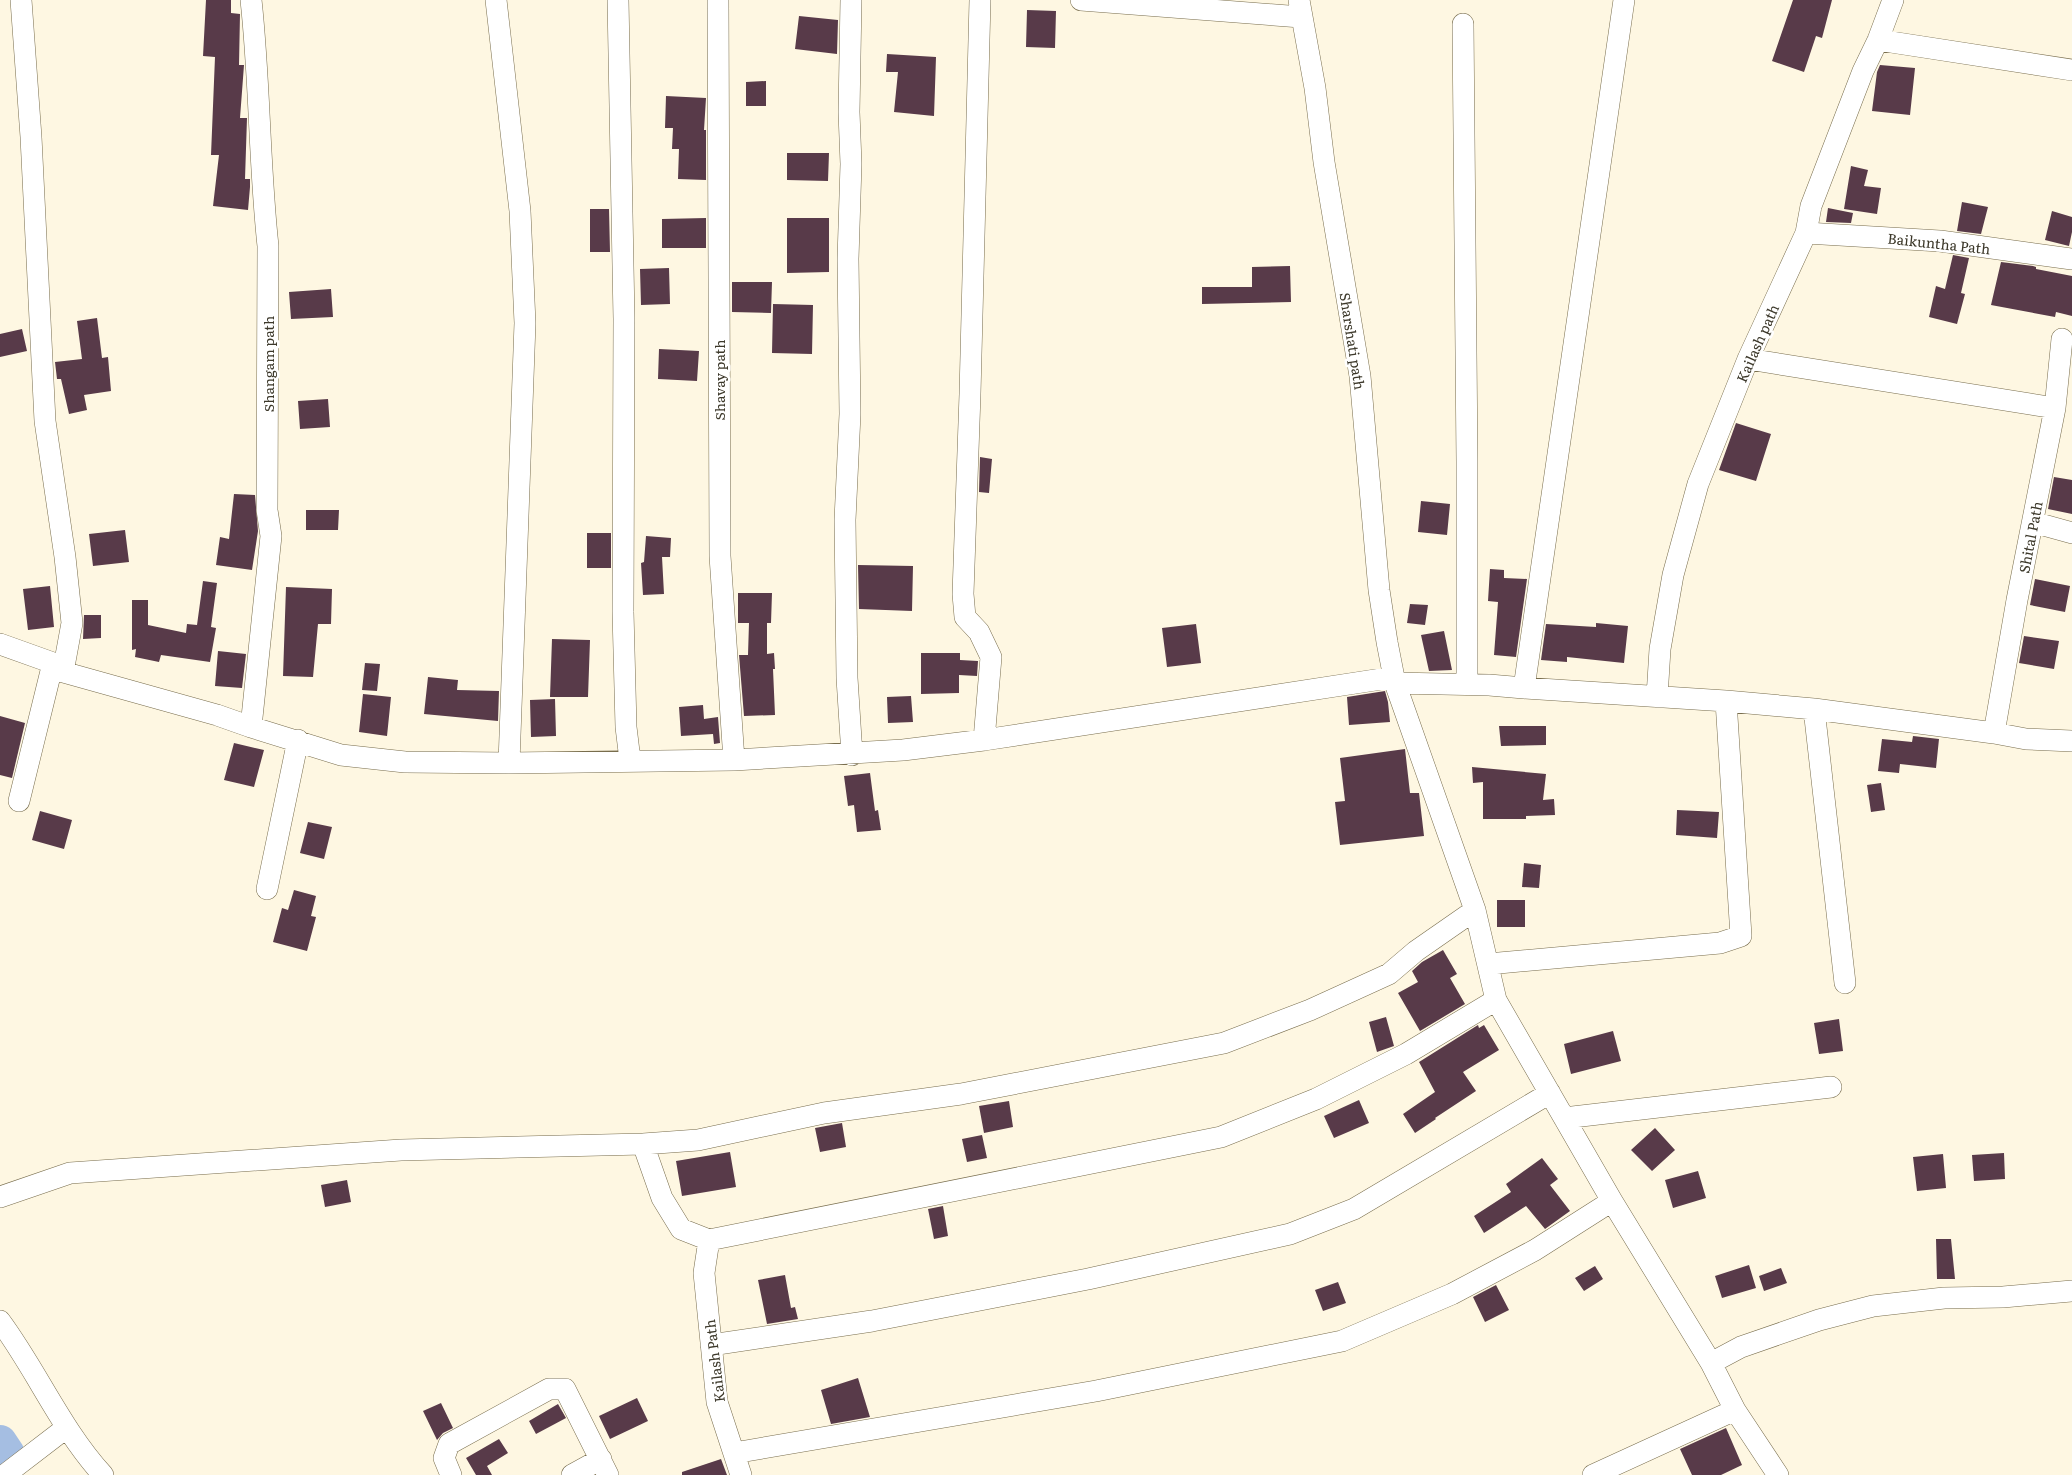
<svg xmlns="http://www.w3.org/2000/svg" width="2072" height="1475" viewBox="0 0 2072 1475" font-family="Literata,serif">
<rect width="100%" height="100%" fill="#fef7e2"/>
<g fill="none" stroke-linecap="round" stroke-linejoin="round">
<path stroke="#a5bee2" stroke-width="34" d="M0,1442L8,1454"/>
</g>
<path fill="#583a49" d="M206,0H231V13L240,14L239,65H244L240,118H247L245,179H250V187L248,210L213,206L219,155H211L215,57L203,56Z
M1793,0H1832L1822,38L1816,36L1804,72L1772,61Z
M1027,10L1056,11L1055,48L1026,47Z
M799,16L838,20L837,54L795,49Z
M887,54L936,57L934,116L894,112L898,72H886Z
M1880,65L1915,68L1910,115L1872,111L1877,72Z
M766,81V106H746V82Z
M666,96L706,98L704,130H706V180L678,179L679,149H672L673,128H665Z
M787,153H829L828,181L787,180Z
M1851,166L1868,170L1864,186L1881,188L1877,214L1844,209Z
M1962,202L1988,207L1981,234L1957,231Z
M1828,208L1853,213L1851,223L1826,222Z
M590,209H609L610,252H590Z
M2052,211L2072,217V232L2069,246L2045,240Z
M706,218V248H662V219Z
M787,218H829V272L787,273Z
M1953,255L1969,258L1961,293L1965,294L1957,324L1929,317L1936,286L1945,289Z
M2001,262L2033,266L2036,267V269L2072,276V316L2056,312L2055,317L1991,305Z
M1290,266L1291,302L1202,304V287H1252V267Z
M669,268L670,304L641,305L640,269Z
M732,282H772L771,313L732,312Z
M331,289L333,317L291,319L289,292Z
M773,304L813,305L812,354L772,353Z
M97,318L102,358L108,357L111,391L84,395L87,410L69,414L61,379H57L55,362L82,359L77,321Z
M22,329L27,351L0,357V334Z
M659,349L699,351L697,381L658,379Z
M328,399L330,427L300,429L298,401Z
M1736,423L1771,434L1756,481L1719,470Z
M980,457L992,459L989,493L979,492Z
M2054,477L2072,480V514L2048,509Z
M234,494L255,495L258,531L252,570L216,565L220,537L229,539Z
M1421,501L1450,504L1447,535L1418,532Z
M306,510H339L338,530H306Z
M125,530L129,562L93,566L89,534Z
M587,533H611V568H587Z
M646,536L671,538L670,557H662L664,594L643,595L641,563L644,562Z
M858,565L913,566L912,611L859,609Z
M1490,569L1504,570V578L1527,579L1516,657L1494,655L1498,602L1488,601Z
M2035,579L2070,586L2065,612L2030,605Z
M203,581L217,583L211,627L216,628L210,662L161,655L159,662L135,657L136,649L132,650V600H148V625L186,633L187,624L197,625Z
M50,586L54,627L28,630L23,589Z
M286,587L332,589L331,624H318L313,677L283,676Z
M738,593H772L771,623H767V654L774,653L775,669H773L775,715L744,716L739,655H748L749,623H738Z
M1410,604L1428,605L1425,625L1407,623Z
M84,615H101V638L83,639Z
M1596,623L1628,626L1624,663L1567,657V662L1541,660L1546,624L1596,627Z
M1196,624L1201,663L1167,667L1162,628Z
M1444,631L1452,670L1429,671L1421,635Z
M2024,636L2059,641L2054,669L2019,663Z
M552,639L590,640L588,697H550Z
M218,651L246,654L242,688L215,686Z
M921,653H960V660L978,661L977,676L959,675V693L921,694Z
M365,663L380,664L377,691L362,690Z
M428,677L458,680L457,690L499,691L498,721L424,714Z
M1385,691L1388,702L1390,722L1349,725L1347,697Z
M363,694L391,697L387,736L359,732Z
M911,696L913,722L888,723L887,697Z
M555,699L556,736L531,737L530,700Z
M703,705L704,719L718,717L720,743L714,744L713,734L681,736L679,707Z
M0,716L25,723L12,778L0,775Z
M1499,726H1546V745L1501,746Z
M1913,736L1939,739L1936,768L1900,764L1899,773L1878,771L1882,739L1912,742Z
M234,743L264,750L254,787L224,780Z
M1405,749L1410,793H1419L1424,836L1340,845L1335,802L1345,801L1340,758Z
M1472,767L1546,774L1543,800L1554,799L1555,815L1526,816V819H1483V782L1473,783Z
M870,773L875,811L878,810L881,830L857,832L854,805L848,806L844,776Z
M1881,783L1885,810L1871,812L1867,785Z
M1677,810L1719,812L1717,838L1676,835Z
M40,811L72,820L64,849L32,840Z
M308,822L332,827L324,859L300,853Z
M1524,863L1541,865L1539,888L1522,887Z
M294,890L316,896L311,916L316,917L307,951L273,942L282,908L288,910Z
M1497,900H1525V927H1497Z
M1443,950L1457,974L1450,978L1465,1004L1420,1031L1398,993L1418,982L1412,971L1422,962Z
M1386,1017L1394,1046L1377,1052L1369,1022Z
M1839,1019L1843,1051L1819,1054L1814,1023Z
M1478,1025L1479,1028L1484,1025L1499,1050L1463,1072L1476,1091L1435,1118L1436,1119L1415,1133L1403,1114L1435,1092L1419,1062Z
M1613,1031L1621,1061L1571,1074L1564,1044Z
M1359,1100L1369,1123L1334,1138L1324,1116Z
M1009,1101L1013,1127L984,1133L979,1106Z
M842,1123L846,1147L820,1152L815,1128Z
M1655,1128L1675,1150L1652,1171L1631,1150Z
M982,1135L987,1158L967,1162L962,1139Z
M730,1152L736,1187L682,1196L676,1161Z
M2004,1153L2005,1179L1974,1181L1972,1155Z
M1943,1154L1946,1188L1917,1191L1913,1157Z
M1542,1158L1558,1179L1550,1185L1570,1211L1545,1229L1526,1206L1484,1233L1474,1216L1511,1192L1506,1184Z
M1698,1171L1706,1198L1673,1208L1665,1180Z
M347,1180L351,1202L325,1207L321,1185Z
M943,1206L948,1236L934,1239L928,1209Z
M1936,1239H1951L1955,1279H1937Z
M1749,1265L1756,1288L1722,1298L1715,1276Z
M1595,1266L1603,1279L1584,1291L1575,1278Z
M1781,1268L1787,1283L1764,1291L1759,1276Z
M785,1275L791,1308L795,1307L798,1319L767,1324L758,1280Z
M1338,1282L1346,1303L1323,1311L1315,1290Z
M1496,1285L1509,1310L1485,1322L1473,1297Z
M858,1378L870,1417L831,1424L821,1390Z
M637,1398L648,1421L610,1439L599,1416Z
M441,1403L453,1428L443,1433L437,1440L423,1411Z
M558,1404L566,1418L536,1434L529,1421Z
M1726,1428L1742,1465L1721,1475H1692L1680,1449Z
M499,1439L508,1453L487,1466L492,1475H476L466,1458Z
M721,1459L727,1475H682V1472Z"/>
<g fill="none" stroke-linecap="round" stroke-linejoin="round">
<g stroke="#786d4d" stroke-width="22">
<path id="street" d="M21,0L31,137L45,421L65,557L72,623L63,672
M251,0C260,81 259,164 268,246L267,510L271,536L251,727
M496,0L520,211L525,323L509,763
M618,0L624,319L623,612L626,727L630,760
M718,0L720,556L734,760
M851,0L849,112L851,164L848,259L850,414L845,520L847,678L852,755
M980,0L970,394L963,594L965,617L979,632L991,657L984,740
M1081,0L1301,17
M1299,0L1315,88L1324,162L1360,376L1379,590L1387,642L1395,683L1475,910L1496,1000L1612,1201L1711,1363L1735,1410L1778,1475
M1463,24L1467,461V684
M1878,40L2072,70
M1806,233L1940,241L2072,259
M1748,359L2055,408
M2033,522L2072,533
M0,644L53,663L63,672L217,715L251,727L341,755L405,762L509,763L734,760L903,750L984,740L1388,678L1395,683L1489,685L1524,688L1726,701L1814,709L1994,733L2026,739L2072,741
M1524,688L1624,0
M1657,697L1660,649L1673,575L1698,484L1748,359L1806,233L1811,206L1863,71L1878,40L1893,0
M1814,709L1845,983
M1994,733L2017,600L2055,408L2062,339
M19,801L53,663
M267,889L298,740
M1488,964L1720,943L1741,936L1726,701
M1564,1118L1831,1087
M643,1144L662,1198L681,1229L709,1240L1221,1137L1316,1099L1406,1054L1496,1000
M0,1197L70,1173L401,1150L643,1144L698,1140L824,1113L961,1094L1224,1043L1310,1010L1389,974L1416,951L1475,910
M709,1240L704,1273L717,1402L741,1475
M0,1321C37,1371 61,1429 103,1475
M711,1345L872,1321L1088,1279L1290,1234L1354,1209L1550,1093
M1711,1363L1741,1347L1819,1320L1873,1306L1944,1298L2003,1297L2072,1291
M734,1453L1096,1391L1342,1341L1452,1294L1535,1250L1612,1201
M6,1474L66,1428
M451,1475L444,1458L449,1444L549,1389H565L608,1475
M572,1475L601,1459
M1593,1475L1735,1410"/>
</g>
<use href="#street" stroke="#fff" stroke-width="21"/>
</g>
<g text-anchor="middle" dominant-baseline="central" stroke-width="5" stroke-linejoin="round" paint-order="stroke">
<g font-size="14" fill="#3c382a" stroke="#fff">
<text transform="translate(1939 243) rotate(6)">Baikuntha Path</text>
<text transform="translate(1353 341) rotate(81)">Sharshati path</text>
<text transform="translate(1757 343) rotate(-66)">Kailash path</text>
<text transform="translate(268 364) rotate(-90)">Shangam path</text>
<text transform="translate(719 380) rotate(-90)">Shavay path</text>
<text transform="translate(2030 537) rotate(-79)">Shital Path</text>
<text transform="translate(714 1361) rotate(-97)">Kailash Path</text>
</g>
</g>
</svg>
